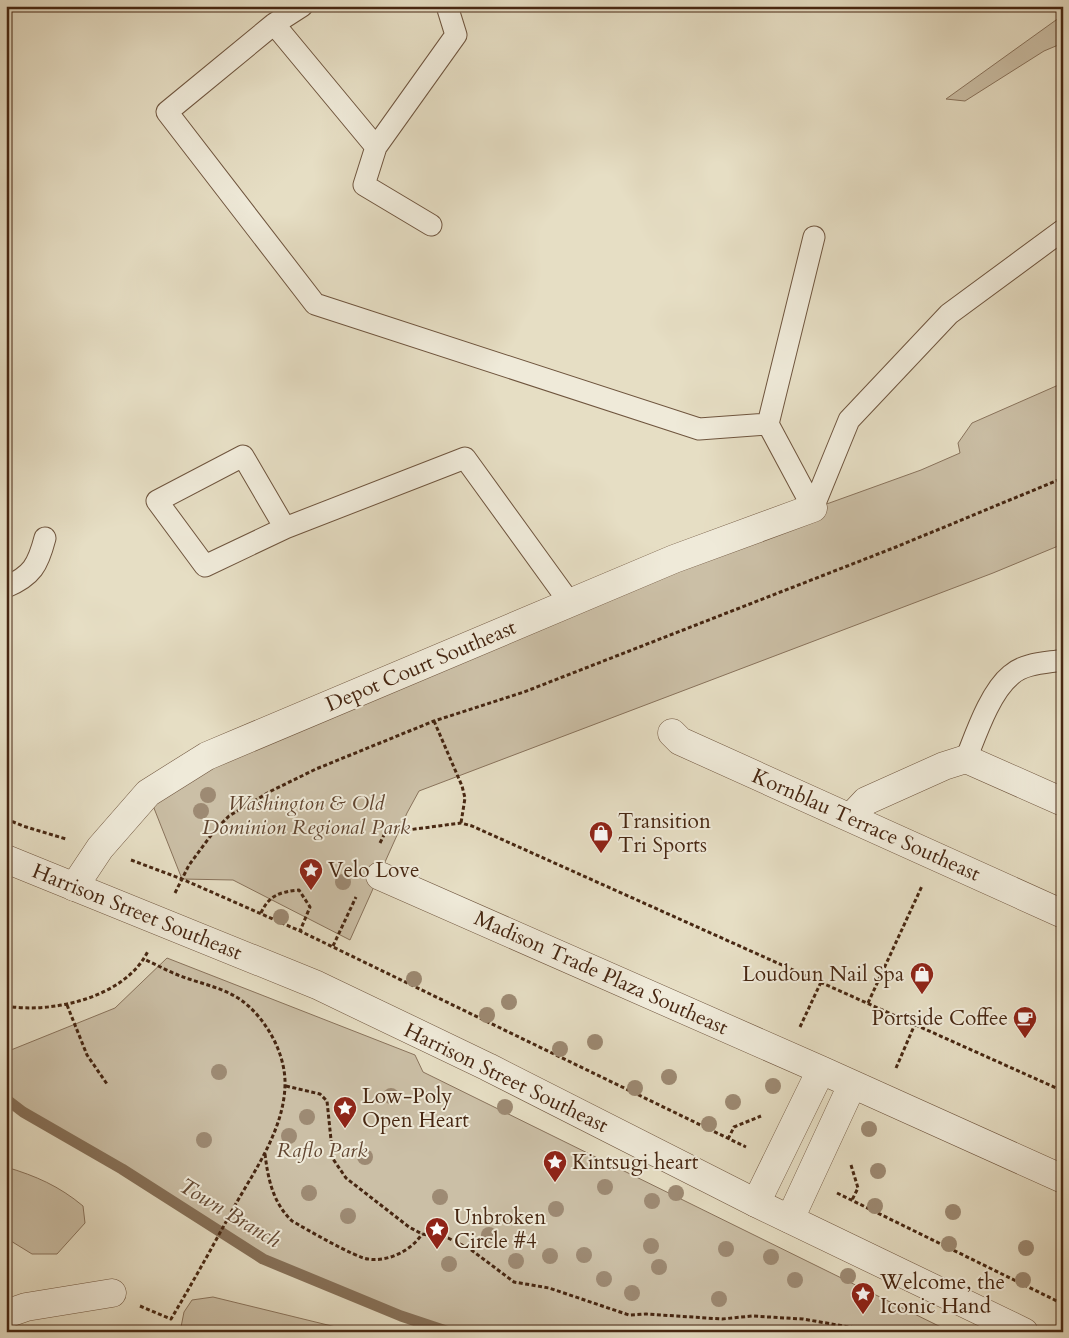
<svg xmlns="http://www.w3.org/2000/svg" width="1069" height="1338" viewBox="0 0 1069 1338" font-family="Cardo,serif">
<rect width="100%" height="100%" fill="#e6dec4"/>
<filter id="stains"><feTurbulence type="fractalNoise" baseFrequency=".004" numOctaves="4"/><feColorMatrix values="0 0 0 0 .2 0 0 0 0 .09 0 0 0 0 .02 0 0 0 .5 -.17"/></filter>
<radialGradient id="worn" r=".72"><stop offset=".6" stop-color="#630" stop-opacity="0"/><stop offset="1" stop-color="#630" stop-opacity=".3"/></radialGradient>
<path fill="#cbbfa6" stroke="#89735c" d="M1063,15V43L1044,51L965,101L946,99Z
M1063,383V544L993,573L419,791L407,813L350,940L233,880L182,879L148,793L674,559L921,470L960,453L958,443L972,423Z
M167,958L415,1055L423,1072L951,1332H449L401,1316L263,1259L122,1169L41,1122L6,1097V1052L115,1008Z
M6,1167C36,1176 59,1186 83,1206L85,1223L57,1254H32L6,1238Z
M213,1297L340,1328L346,1332H186L181,1327L184,1312L192,1300Z"/>
<g fill="none" stroke-linecap="round" stroke-linejoin="round">
<path stroke="#867058" stroke-width="11" d="M6,1099L23,1112L122,1169L263,1259L401,1316L449,1332"/>
<g stroke="#6f553e" stroke-width="23">
<path id="service" d="M302,6L274,24L167,112L315,304L699,429L768,424
M274,24L376,147L456,35L447,6
M376,147L364,185L431,225
M814,237L768,424L813,508L849,420L949,314L1063,230
M285,528L243,456L157,501L205,566L285,528L465,458L570,603
M6,587C32,576 38,565 45,538
M966,759C976,734 990,692 1011,675C1024,663 1046,663 1063,660"/>
</g>
<g stroke="#6f553e" stroke-width="29">
<path id="minor" d="M672,733L680,741L1063,914
M851,817L866,801L944,766L966,759L1063,802
M380,876L821,1070L1063,1179
M74,887L100,848L148,793L207,756L674,559L813,508
M756,1203L821,1070
M790,1219L852,1085
M6,1314L26,1307L112,1293"/>
</g>
<g stroke="#6f553e" stroke-width="29">
<path id="tertiary" d="M6,859L317,985L488,1067L756,1203L1024,1332"/>
</g>
<path stroke="#472712" stroke-width="3" stroke-dasharray="4 2.5" stroke-linecap="butt" d="M434,721L462,786L465,798L461,823
M6,819L23,826L66,839
M380,843L385,833L461,823L472,826L1063,1091
M131,860L182,879L300,931L746,1147
M175,893L189,865L215,830L229,816L271,791L316,769L434,721L524,692L896,547L1063,478
M261,913C269,895 280,892 299,890L310,907L300,931
M333,946L356,897
M868,1003L922,886
M67,1005L87,1055L107,1084
M6,1006C53,1014 126,997 148,951
M800,1027L821,982
M896,1068L915,1024
M286,1086L320,1094L327,1101L333,1159L346,1178L409,1227L422,1234L448,1238L470,1249L514,1282L549,1288L629,1315L646,1314L722,1319L752,1316L803,1319L878,1332
M728,1139L734,1127L761,1116
M265,1154C268,1179 273,1203 292,1221C306,1229 356,1258 368,1259C388,1262 411,1251 422,1234
M851,1165L858,1188L852,1200
M837,1193L1063,1304
M140,1306L171,1319C193,1282 214,1244 234,1207C255,1170 284,1129 285,1085C286,1054 266,1018 241,1000C225,989 207,985 189,979C173,974 159,966 144,959"/>
<use href="#service" stroke="#efead9" stroke-width="21"/>
<use href="#minor" stroke="#efead9" stroke-width="28"/>
<use href="#tertiary" stroke="#efead9" stroke-width="28"/>
</g>
<g fill="#9d8a73">
<circle cx="208" cy="795" r="8"/>
<circle cx="201" cy="811" r="8"/>
<circle cx="343" cy="882" r="8"/>
<circle cx="281" cy="917" r="8"/>
<circle cx="414" cy="979" r="8"/>
<circle cx="509" cy="1002" r="8"/>
<circle cx="487" cy="1015" r="8"/>
<circle cx="595" cy="1042" r="8"/>
<circle cx="560" cy="1049" r="8"/>
<circle cx="219" cy="1072" r="8"/>
<circle cx="669" cy="1077" r="8"/>
<circle cx="773" cy="1086" r="8"/>
<circle cx="635" cy="1088" r="8"/>
<circle cx="391" cy="1096" r="8"/>
<circle cx="733" cy="1102" r="8"/>
<circle cx="505" cy="1107" r="8"/>
<circle cx="307" cy="1117" r="8"/>
<circle cx="709" cy="1124" r="8"/>
<circle cx="869" cy="1129" r="8"/>
<circle cx="289" cy="1136" r="8"/>
<circle cx="204" cy="1140" r="8"/>
<circle cx="365" cy="1157" r="8"/>
<circle cx="878" cy="1171" r="8"/>
<circle cx="605" cy="1187" r="8"/>
<circle cx="309" cy="1193" r="8"/>
<circle cx="676" cy="1193" r="8"/>
<circle cx="440" cy="1197" r="8"/>
<circle cx="652" cy="1201" r="8"/>
<circle cx="875" cy="1206" r="8"/>
<circle cx="556" cy="1209" r="8"/>
<circle cx="953" cy="1212" r="8"/>
<circle cx="348" cy="1216" r="8"/>
<circle cx="489" cy="1235" r="8"/>
<circle cx="949" cy="1244" r="8"/>
<circle cx="651" cy="1246" r="8"/>
<circle cx="1026" cy="1248" r="8"/>
<circle cx="726" cy="1249" r="8"/>
<circle cx="584" cy="1255" r="8"/>
<circle cx="550" cy="1256" r="8"/>
<circle cx="771" cy="1257" r="8"/>
<circle cx="516" cy="1261" r="8"/>
<circle cx="449" cy="1264" r="8"/>
<circle cx="659" cy="1267" r="8"/>
<circle cx="848" cy="1276" r="8"/>
<circle cx="604" cy="1279" r="8"/>
<circle cx="795" cy="1280" r="8"/>
<circle cx="1023" cy="1280" r="8"/>
<circle cx="632" cy="1293" r="8"/>
<circle cx="719" cy="1299" r="8"/>
</g>
<defs>
<g id="shop-pin" transform="scale(1.25)"><path d="M0 17L-7.5 6A9.5 9.5 0 1 1 7.5 6Z" fill="#8f2418" stroke="#efead9"/><path d="M-5-2.5h2.3a2.7 3.5 0 0 1 5.4 0H5L5.5 6h-11ZM-1.5-2.5h3a1.5 2.3 0 0 0-3 0Z" fill="#fff"/></g>
<g id="sight-pin" transform="scale(1.25)"><path d="M0 17L-7.5 6A9.5 9.5 0 1 1 7.5 6Z" fill="#8f2418" stroke="#efead9"/><path d="M0-6L1.8-2.2L6-1.7L2.9 1.2L3.7 5.4L0 3.3L-3.7 5.4L-2.9 1.2L-6-1.7L-1.8-2.2Z" fill="#fff"/></g>
<g id="cafe-pin" transform="scale(1.25)"><path d="M0 17L-7.5 6A9.5 9.5 0 1 1 7.5 6Z" fill="#8f2418" stroke="#efead9"/><path d="M-5.5-4.5H6V0H3Q3 3.5 0 3.5H-2.5Q-5.5 3.5-5.5 0ZM3-3.2v2h1.7v-2ZM-6 4.5H4V6H-6Z" fill="#fff"/></g>
</defs>
<g fill-rule="evenodd">
<use href="#shop-pin" x="601" y="833"/>
<use href="#sight-pin" x="311" y="870"/>
<use href="#shop-pin" x="922" y="974"/>
<use href="#cafe-pin" x="1025" y="1018"/>
<use href="#sight-pin" x="345" y="1108"/>
<use href="#sight-pin" x="555" y="1162"/>
<use href="#sight-pin" x="437" y="1229"/>
<use href="#sight-pin" x="863" y="1294"/>
</g>
<g text-anchor="middle" dominant-baseline="central" stroke-width="4" stroke-linejoin="round" paint-order="stroke">
<g font-size="21" fill="#472712" stroke="#efead9">
<text transform="translate(421 666) rotate(-23)">Depot Court Southeast</text>
<text transform="translate(866 825) rotate(24)">Kornblau Terrace Southeast</text>
<text transform="translate(137 912) rotate(22)">Harrison Street Southeast</text>
<text transform="translate(601 973) rotate(24)">Madison Trade Plaza Southeast</text>
<text transform="translate(506 1078) rotate(26)">Harrison Street Southeast</text>
</g>
<g font-size="21" font-style="italic" fill="#614530" stroke="#efead9">
<text x="306" y="803">Washington &amp; Old<tspan x="306" dy="24">Dominion Regional Park</tspan></text>
<text x="322" y="1150">Raflo Park</text>
</g>
<g font-size="21" fill="#472712" stroke="#efead9" text-anchor="start">
<text x="618" y="821">Transition<tspan x="618" dy="24">Tri Sports</tspan></text>
<text x="328" y="870">Velo Love</text>
<text x="904" y="974" text-anchor="end">Loudoun Nail Spa</text>
<text x="1008" y="1018" text-anchor="end">Portside Coffee</text>
<text x="362" y="1096">Low-Poly<tspan x="362" dy="24">Open Heart</tspan></text>
<text x="572" y="1162">Kintsugi heart</text>
<text x="454" y="1217">Unbroken<tspan x="454" dy="24">Circle #4</tspan></text>
<text x="880" y="1282">Welcome, the<tspan x="880" dy="24">Iconic Hand</tspan></text>
</g>
<g font-size="22" font-style="italic" fill="#664b35" stroke="#efead9">
<text transform="translate(230 1213) rotate(31)">Town Branch</text>
</g>
</g>
<rect width="1069" height="1338" fill="none" stroke="#e6dec4" stroke-width="25"/>
<rect x="8" y="8" width="1054" height="1323" fill="none" stroke="#472712" stroke-width="2.5"/>
<rect x="12" y="12" width="1044" height="1313" fill="none" stroke="#472712"/>
<rect width="100%" height="100%" filter="url(#stains)"/>
<rect width="100%" height="100%" fill="url(#worn)"/>
</svg>
